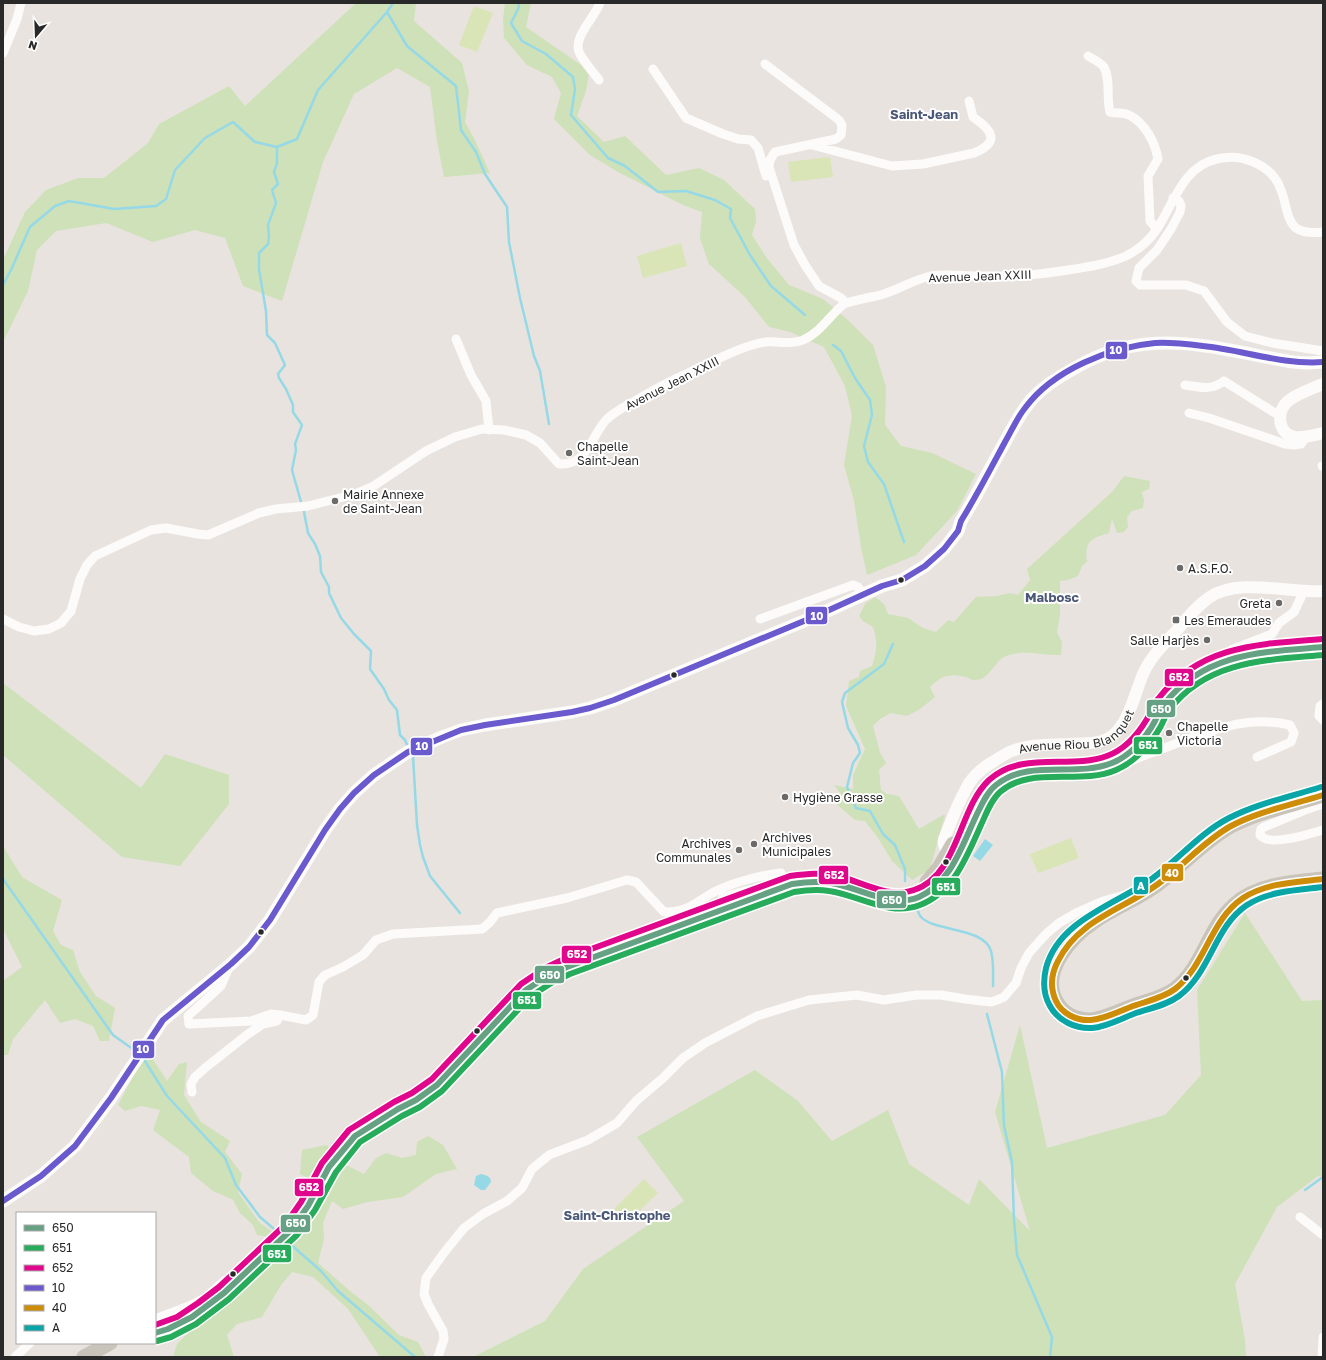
<svg xmlns="http://www.w3.org/2000/svg" width="1326" height="1360" viewBox="0 0 1326 1360" font-family="'Golos Text',sans-serif">
<rect width="100%" height="100%" fill="#e8e3de"/>
<path fill="#cee1b9" d="M356,3H416L414,21L462,63L469,91L465,122L475,140L490,173L444,177L437,141L430,87L397,68L354,94L323,162L282,301L243,286L225,238L195,230L153,242L106,223L56,231L37,250L28,291L3,342V260L25,212L46,190L78,178H104L148,143L159,124L229,86L245,106Z
M505,3H531L526,27L581,65L589,73L586,91L577,116L604,142L625,136L666,175L699,168L724,180L755,209L756,222L752,235L766,257L789,285L823,299L848,320L873,345L886,387L885,425L901,446L932,453L976,474L957,511L916,555L867,575L861,547L854,501L844,465L852,416L845,386L824,347L790,332L769,327L745,297L709,264L700,239L702,212L683,205L618,172L590,155L554,119L561,93L552,77L527,65L504,38L503,20Z
M1124,476L1150,481L1149,489L1142,492L1144,500L1143,508L1132,511L1127,517L1128,527L1124,532L1117,533L1112,519L1109,533C1091,538 1084,542 1087,562L1082,566L1078,576L1068,580L1060,581V615L1057,632L1062,642L1061,655C1044,656 1023,649 1006,656C994,661 990,680 975,680C972,680 969,678 966,677C949,673 942,675 930,687L935,697L920,709L907,716L891,713L880,719L873,726L880,753L886,763L879,770L881,790L887,794L899,796L919,829L943,815H945L930,869L912,880L892,861L878,838L865,821L855,820L834,802L840,793L834,785L853,789V775L865,749L846,706L849,681L859,677L860,671L872,666C877,650 878,643 873,627L863,621L859,616L865,604L875,597L884,604L888,614L908,618L923,628L936,632L948,620L954,622L976,597L997,596L1010,593L1018,595L1030,580L1027,569L1113,491Z
M3,683L141,788L165,754L229,775V804L180,866L122,857L3,755Z
M3,846L22,877L62,900L53,931L61,945L73,950L80,972L96,996L115,1008L109,1041H100L93,1026L75,1019L60,1023L45,1000L13,1039L8,1055H3V981L22,967L3,929Z
M1245,913L1302,1001L1323,1000V1177L1318,1176L1277,1207L1235,1284L1245,1340L1246,1357H473L545,1321L583,1269L684,1201L637,1137L755,1070L798,1101L832,1141L888,1110L909,1164L969,1205L979,1179L1030,1231L995,1112L1020,1025L1047,1148L1165,1115L1201,1075L1197,990Z
M147,1050L167,1081L179,1064L187,1062L184,1095L201,1122L230,1141L225,1152L242,1174L238,1192L259,1222L274,1233L270,1237L257,1235L253,1225L240,1213L233,1200L213,1191L191,1173L189,1157L153,1130L160,1110L141,1106L125,1111L118,1105Z
M428,1136L443,1145L457,1169L436,1174L403,1197L368,1202L343,1209L332,1201L323,1223L324,1239L318,1263L350,1291L368,1305L399,1335L418,1342L426,1357H380L348,1309L313,1277L292,1272L281,1285L262,1317L237,1324L227,1335L234,1357H173L177,1344L209,1313L325,1186L300,1174L302,1150L327,1145L344,1164L364,1174L376,1158L386,1153L402,1158L416,1155L417,1142Z"/>
<path fill="#d9e5b6" d="M474,6L493,13L477,52L459,45Z
M830,157L833,177L791,182L788,162Z
M681,243L687,266L643,278L637,256Z
M1071,838L1079,858L1038,873L1030,854Z
M644,1179L658,1193L628,1222L614,1209Z"/>
<path fill="#96d9e6" d="M985,839L993,845L980,861L973,856Z
M481,1174C487,1175 491,1177 491,1182L485,1190H481L474,1185L476,1176Z"/>
<g fill="none" stroke-linecap="round" stroke-linejoin="round">
<path stroke="#96d9e6" stroke-width="2.5" d="M518,3L519,7L511,23L522,41L546,54L573,77L575,89L571,115L608,158L625,166L658,192L686,191L715,200L731,209L730,218L750,255L771,286L805,315
M387,12L407,46L456,86L461,130L476,152L485,174L507,207L509,242L520,298L534,356L540,371L549,424
M277,147V163L274,172L278,184L272,190L276,203L268,225L269,237L268,244L259,253V269L266,311L267,335L275,343L285,365L278,374L279,378L286,389L293,405V412L302,425L295,444L296,450L292,470L301,502
M3,285L11,270L30,227L55,206L69,201L114,209L156,206L166,199L175,170L205,138L233,122L255,142L277,147L297,139L318,90L387,12L393,3
M833,345L841,351L855,378L870,400L872,415L864,446L868,462L884,484L904,542
M304,512L308,533L315,544L320,556L321,572L329,587V593L341,618L354,634L371,651L370,669L384,689L389,700L397,710L400,735L405,740L408,747
M893,644L884,664L845,693L842,702L848,728L858,745L860,753L853,763L847,787L856,808L870,811L883,834L895,845L905,869V881
M413,756L417,825L420,845L423,857L430,876L460,913
M3,879L113,1035L137,1052
M917,909C918,911 919,915 921,917C935,932 984,927 991,951C994,961 993,976 993,986
M987,1014L1002,1072L1004,1126L1012,1162L1014,1220L1017,1255L1052,1337L1050,1357
M143,1058L167,1096L225,1158L236,1185L260,1217L274,1229
M1305,1190L1323,1177
M289,1243L321,1271L338,1291L415,1357"/>
<path stroke="#fcfbfa" stroke-width="9" d="M3,53L17,19L21,3
M1088,56C1093,59 1100,62 1104,67C1111,80 1106,98 1110,112C1116,114 1123,112 1129,115C1145,123 1155,142 1158,159L1148,176L1150,221L1157,229
M765,64L839,120L842,125L841,135L836,139L775,152L770,160L769,167L794,245L805,265L819,286L841,298L846,303
M653,69L686,118L723,134L738,139L751,140L758,148L766,176
M599,80C592,71 585,63 580,54C571,39 595,17 600,3
M812,145L892,166L923,164L974,153C1001,142 992,130 973,117L969,101
M1173,198L1179,201L1181,206L1180,212L1171,229L1157,250L1139,268L1136,281L1140,285H1186L1204,291L1227,322L1245,336L1272,343L1323,351
M456,339L471,375L486,401L489,430
M1185,385C1200,387 1211,391 1224,381L1275,413L1280,414
M1189,413L1209,418L1285,444L1294,445L1301,444L1307,436
M1322,466H1323
M3,619L19,627L34,631L49,629L61,623L71,611L80,579L87,565L95,556L151,530L166,528L198,534L208,535L259,513L276,509L308,506L355,494L372,487L426,451L455,437L482,429L504,430L526,435L540,443L559,464C588,466 591,436 606,420C614,412 624,407 633,402C651,391 670,381 690,372C712,362 743,345 766,342C778,341 792,345 803,340C820,333 830,315 844,304C850,301 860,300 866,298C872,297 878,296 884,294C899,289 912,281 927,277C937,273 964,276 977,276C993,276 1011,277 1027,275C1041,274 1055,272 1068,270C1088,267 1108,264 1126,256C1138,250 1149,241 1157,229C1174,203 1183,166 1217,159C1242,153 1273,165 1281,190C1286,201 1286,220 1296,228C1303,233 1315,233 1323,232
M760,619L853,585L858,587L864,595
M1223,660L1231,650L1272,634L1279,623L1294,612L1304,591
M1323,704L1320,706L1319,716L1323,720
M1120,761L1126,762L1133,760C1150,753 1168,747 1185,740C1222,727 1250,716 1290,725L1294,733L1291,742L1257,757
M1323,804L1305,810L1264,827L1261,829L1260,835C1269,847 1310,834 1323,830
M229,967L221,986L188,1016L189,1024L251,1021L271,1014L280,1015L306,1020L313,1015L319,982L325,975L343,967L363,955L376,940L393,934L482,929L490,922L497,913L567,898L627,880L636,882L664,912C690,913 697,900 718,890C735,882 762,875 781,873L771,884L723,897L718,905L719,911
M192,1092L191,1084L195,1077L205,1068L248,1034L263,1024L277,1021L280,1015
M1300,1217L1323,1235
M155,1319L189,1306L205,1298L225,1280L229,1279L235,1282
M15,1357L30,1343
M438,1357L444,1339L443,1331L428,1304L424,1294L426,1278L443,1254L464,1228L483,1214L507,1201L522,1188L532,1169L549,1155L588,1140L617,1123L636,1101L663,1078L683,1058L705,1043L757,1016L809,1000L857,995L884,1000L917,995H941L965,999L991,1002L997,1000L1004,997L1016,983L1021,968L1029,953L1046,934L1059,923L1078,912L1103,901L1125,895L1135,897
M1322,1357L1323,1337"/>
<g stroke="#fcfbfa" stroke-width="12">
<path d="M1323,384C1313,388 1294,395 1287,402C1276,413 1278,434 1295,437C1304,438 1314,435 1323,433"/>
<path id="s1" d="M949,851C944,848 943,844 944,839C951,822 957,805 966,789C971,778 981,769 991,763C998,759 1004,754 1012,751C1029,744 1050,745 1069,744C1083,743 1100,745 1112,736C1129,723 1135,693 1143,674C1151,656 1165,643 1178,629C1188,617 1198,605 1210,597C1239,577 1290,594 1323,591"/>
</g>
<path stroke="#fcfbfa" stroke-width="13" d="M3,1201L41,1176L75,1146L111,1098L163,1020L231,964L249,947L270,920L325,830L340,809L354,793L374,775L408,752L442,737L461,730L485,725L572,712L590,708L614,700L816,616L882,586L902,580L925,566L944,549L958,531L961,521C977,496 990,468 1005,442C1013,427 1021,411 1033,398C1044,386 1060,376 1075,368C1149,324 1215,349 1293,362L1307,363L1323,362"/>
<path stroke="#c8c4b9" stroke-width="15" d="M1157,711C1169,699 1179,686 1192,676C1229,650 1280,650 1323,647
M1323,795C1293,805 1259,811 1231,826C1204,841 1182,866 1158,884C1138,899 1115,907 1095,921C1071,937 1040,971 1056,1001C1063,1014 1076,1020 1091,1020C1103,1019 1121,1010 1133,1006C1147,1001 1163,998 1175,989C1203,968 1208,928 1234,905C1257,884 1294,882 1323,879
M927,882L939,868L953,844
M155,1333C192,1325 217,1299 244,1274C259,1259 275,1245 291,1230L299,1220L308,1206L329,1167L355,1136L398,1109L416,1100L437,1085L526,990L549,975L567,967L792,884C807,882 821,880 837,884C865,890 884,906 916,898C922,897 927,893 932,889C963,867 966,824 987,794C991,788 998,784 1004,780C1035,762 1066,774 1099,768C1110,765 1122,759 1131,752C1146,740 1155,721 1163,704
M84,1357L110,1343"/>
<g stroke="#fff" stroke-width="9">
<path id="bus-1" d="M155,1333L168,1329L192,1317L224,1293L291,1230L308,1206L329,1167L355,1136L398,1109L416,1100L437,1085L526,990L549,975L567,967L792,884C805,882 818,881 831,883C859,887 890,909 919,897C952,882 962,845 977,814C982,804 987,792 996,785C1030,758 1074,778 1112,763C1130,756 1146,738 1155,721C1158,715 1160,709 1164,704C1205,652 1263,652 1323,647"/>
</g>
<g stroke="#fff" stroke-width="9">
<path id="bus-2" d="M157,1341L171,1337L196,1324L229,1299L297,1235L315,1210L336,1172L360,1142L402,1116L420,1107L442,1091L531,996L553,982L570,974L794,892C806,890 818,889 829,891C859,895 889,917 920,905C954,892 967,856 981,825C986,814 991,800 1000,792C1031,765 1079,786 1116,770C1135,762 1151,744 1161,726C1164,720 1166,714 1170,709C1208,660 1267,660 1323,655"/>
</g>
<g stroke="#fff" stroke-width="9">
<path id="bus-3" d="M155,1325L177,1317L198,1303L219,1287L285,1225L301,1202L322,1163L349,1130L394,1102L412,1093L432,1079L521,984L545,968L564,959L790,876C806,874 822,872 838,876C862,882 889,899 914,890C959,875 958,809 989,780C1023,750 1069,770 1107,756C1124,750 1138,734 1147,719C1151,712 1153,705 1158,699C1200,645 1259,644 1322,639"/>
</g>
<g stroke="#fff" stroke-width="9">
<path id="bus-4" d="M3,1201L41,1176L75,1146L111,1098L163,1020L231,964L249,947L270,920L325,830L340,809L354,793L374,775L408,752L461,730L485,725L572,712L590,708L614,700L816,616L882,586L902,580L925,566L944,549L958,531L961,521C977,495 991,468 1005,442C1012,430 1017,418 1025,408C1053,370 1110,347 1155,343C1171,342 1187,344 1203,346C1243,350 1282,365 1323,362"/>
</g>
<g stroke="#fff" stroke-width="9">
<path id="bus-5" d="M1323,795C1292,805 1259,811 1231,826C1204,841 1183,866 1158,884C1124,909 1078,920 1058,961C1051,974 1050,988 1056,1001C1062,1014 1077,1021 1091,1020C1105,1019 1120,1011 1133,1006C1147,1001 1163,998 1175,989C1206,965 1210,920 1243,898C1266,883 1296,882 1323,879"/>
</g>
<g stroke="#fff" stroke-width="9">
<path id="bus-6" d="M1321,787C1290,797 1258,803 1229,818C1200,833 1179,859 1153,878C1118,904 1059,919 1046,968C1043,981 1043,994 1050,1006C1058,1021 1076,1029 1092,1028C1107,1027 1122,1018 1136,1013C1151,1008 1167,1005 1179,996C1211,972 1214,927 1247,905C1269,891 1298,890 1323,887"/>
</g>
<use href="#bus-1" stroke="#66a183" stroke-width="6"/>
<use href="#bus-2" stroke="#27ac5b" stroke-width="6"/>
<use href="#bus-3" stroke="#e0078c" stroke-width="6"/>
<use href="#bus-4" stroke="#6a5acd" stroke-width="6"/>
<use href="#bus-5" stroke="#ce8d08" stroke-width="6"/>
<use href="#bus-6" stroke="#0aa5a7" stroke-width="6"/>
</g>
<g fill="#6c6a68" stroke="#fff" stroke-width="1.5">
<circle cx="569" cy="453" r="4"/>
<circle cx="335" cy="501" r="4"/>
<circle cx="1180" cy="568" r="4"/>
<circle cx="1279" cy="603" r="4"/>
<rect x="1172" y="616" width="8" height="8" rx="2"/>
<circle cx="1207" cy="640" r="4"/>
<circle cx="1169" cy="733" r="4"/>
<circle cx="785" cy="797" r="4"/>
<circle cx="754" cy="844" r="4"/>
<circle cx="739" cy="850" r="4"/>
</g>
<g fill="#292929" stroke="#fff" stroke-width="1.5">
<circle cx="901" cy="580" r="3.5"/>
<circle cx="674" cy="675" r="3.5"/>
<circle cx="946" cy="862" r="3.5"/>
<circle cx="261" cy="932" r="3.5"/>
<circle cx="1186" cy="978" r="3.5"/>
<circle cx="477" cy="1031" r="3.5"/>
<circle cx="233" cy="1274" r="3.5"/>
</g>
<g text-anchor="middle" dominant-baseline="central" stroke-width="4" stroke-linejoin="round" paint-order="stroke">
<g font-size="12" fill="#292929" stroke="#fff">
<text transform="translate(980 276) rotate(-2)">Avenue Jean XXIII</text>
<text transform="translate(672 383) rotate(-27)">Avenue Jean XXIII</text>
<text stroke="none"><textPath href="#s1" startOffset="200">Avenue Riou Blanquet</textPath></text>
</g>
<g font-size="12" fill="#292929" stroke="#fff" text-anchor="start">
<text x="577" y="446">Chapelle<tspan x="577" dy="14">Saint-Jean</tspan></text>
<text x="343" y="494">Mairie Annexe<tspan x="343" dy="14">de Saint-Jean</tspan></text>
<text x="1188" y="568">A.S.F.O.</text>
<text x="1271" y="603" text-anchor="end">Greta</text>
<text x="1184" y="620">Les Emeraudes</text>
<text x="1199" y="640" text-anchor="end">Salle Harjès</text>
<text x="1177" y="726">Chapelle<tspan x="1177" dy="14">Victoria</tspan></text>
<text x="793" y="797">Hygiène Grasse</text>
<text x="762" y="837">Archives<tspan x="762" dy="14">Municipales</tspan></text>
<text x="731" y="843" text-anchor="end">Archives<tspan x="731" dy="14">Communales</tspan></text>
</g>
<g font-size="13" font-weight="bold" fill="#4c5878" stroke="#fff">
<text x="924" y="114">Saint-Jean</text>
<text x="1052" y="597">Malbosc</text>
<text x="617" y="1215">Saint-Christophe</text>
</g>
</g>
<g stroke="#fff" stroke-width="1.5">
<rect x="1105" y="341" width="23" height="19" rx="4" fill="#6a5acd"/>
<rect x="805" y="606" width="23" height="19" rx="4" fill="#6a5acd"/>
<rect x="1164" y="668" width="30" height="19" rx="4" fill="#e0078c"/>
<rect x="1146" y="699" width="30" height="19" rx="4" fill="#66a183"/>
<rect x="1133" y="736" width="30" height="19" rx="4" fill="#27ac5b"/>
<rect x="410" y="737" width="23" height="19" rx="4" fill="#6a5acd"/>
<rect x="1161" y="863" width="23" height="19" rx="4" fill="#ce8d08"/>
<rect x="818" y="865" width="31" height="20" rx="4" fill="#e0078c"/>
<rect x="1133" y="876" width="16" height="19" rx="4" fill="#0aa5a7"/>
<rect x="931" y="877" width="30" height="19" rx="4" fill="#27ac5b"/>
<rect x="876" y="890" width="31" height="19" rx="4" fill="#66a183"/>
<rect x="561" y="945" width="31" height="19" rx="4" fill="#e0078c"/>
<rect x="534" y="965" width="31" height="19" rx="4" fill="#66a183"/>
<rect x="512" y="991" width="30" height="19" rx="4" fill="#27ac5b"/>
<rect x="132" y="1040" width="23" height="19" rx="4" fill="#6a5acd"/>
<rect x="294" y="1178" width="30" height="19" rx="4" fill="#e0078c"/>
<rect x="280" y="1214" width="31" height="19" rx="4" fill="#66a183"/>
<rect x="262" y="1244" width="30" height="19" rx="4" fill="#27ac5b"/>
</g>
<g font-size="11" text-anchor="middle" font-weight="bold" fill="#fff">
<text x="1116" y="354">10</text>
<text x="817" y="620">10</text>
<text x="1179" y="681">652</text>
<text x="1161" y="713">650</text>
<text x="1148" y="749">651</text>
<text x="422" y="750">10</text>
<text x="1172" y="877">40</text>
<text x="834" y="879">652</text>
<text x="1141" y="890">A</text>
<text x="946" y="891">651</text>
<text x="892" y="904">650</text>
<text x="577" y="958">652</text>
<text x="550" y="979">650</text>
<text x="527" y="1004">651</text>
<text x="143" y="1053">10</text>
<text x="309" y="1191">652</text>
<text x="296" y="1227">650</text>
<text x="277" y="1258">651</text>
</g>
<rect width="1326" height="1360" fill="none" stroke="#292929" stroke-width="8"/>
<rect x="16" y="1212" width="140" height="132" fill="#ffffff" stroke="#a9a9a9"/>
<rect x="24" y="1225" width="20" height="6" fill="#66a183" stroke="#a9a9a9"/>
<text x="52" y="1232" font-size="12" fill="#292929">650</text>
<rect x="24" y="1245" width="20" height="6" fill="#27ac5b" stroke="#a9a9a9"/>
<text x="52" y="1252" font-size="12" fill="#292929">651</text>
<rect x="24" y="1265" width="20" height="6" fill="#e0078c" stroke="#a9a9a9"/>
<text x="52" y="1272" font-size="12" fill="#292929">652</text>
<rect x="24" y="1285" width="20" height="6" fill="#6a5acd" stroke="#a9a9a9"/>
<text x="52" y="1292" font-size="12" fill="#292929">10</text>
<rect x="24" y="1305" width="20" height="6" fill="#ce8d08" stroke="#a9a9a9"/>
<text x="52" y="1312" font-size="12" fill="#292929">40</text>
<rect x="24" y="1325" width="20" height="6" fill="#0aa5a7" stroke="#a9a9a9"/>
<text x="52" y="1332" font-size="12" fill="#292929">A</text>
<g transform="translate(36 36) rotate(199)" stroke="#ffffff" stroke-width="3" paint-order="stroke">
<path d="M0-3L7 15L0 10L-7 15Z" fill="#292929"/>
<text y="-6" font-size="11" font-weight="bold" text-anchor="middle" fill="#292929">N</text>
</g>
</svg>
